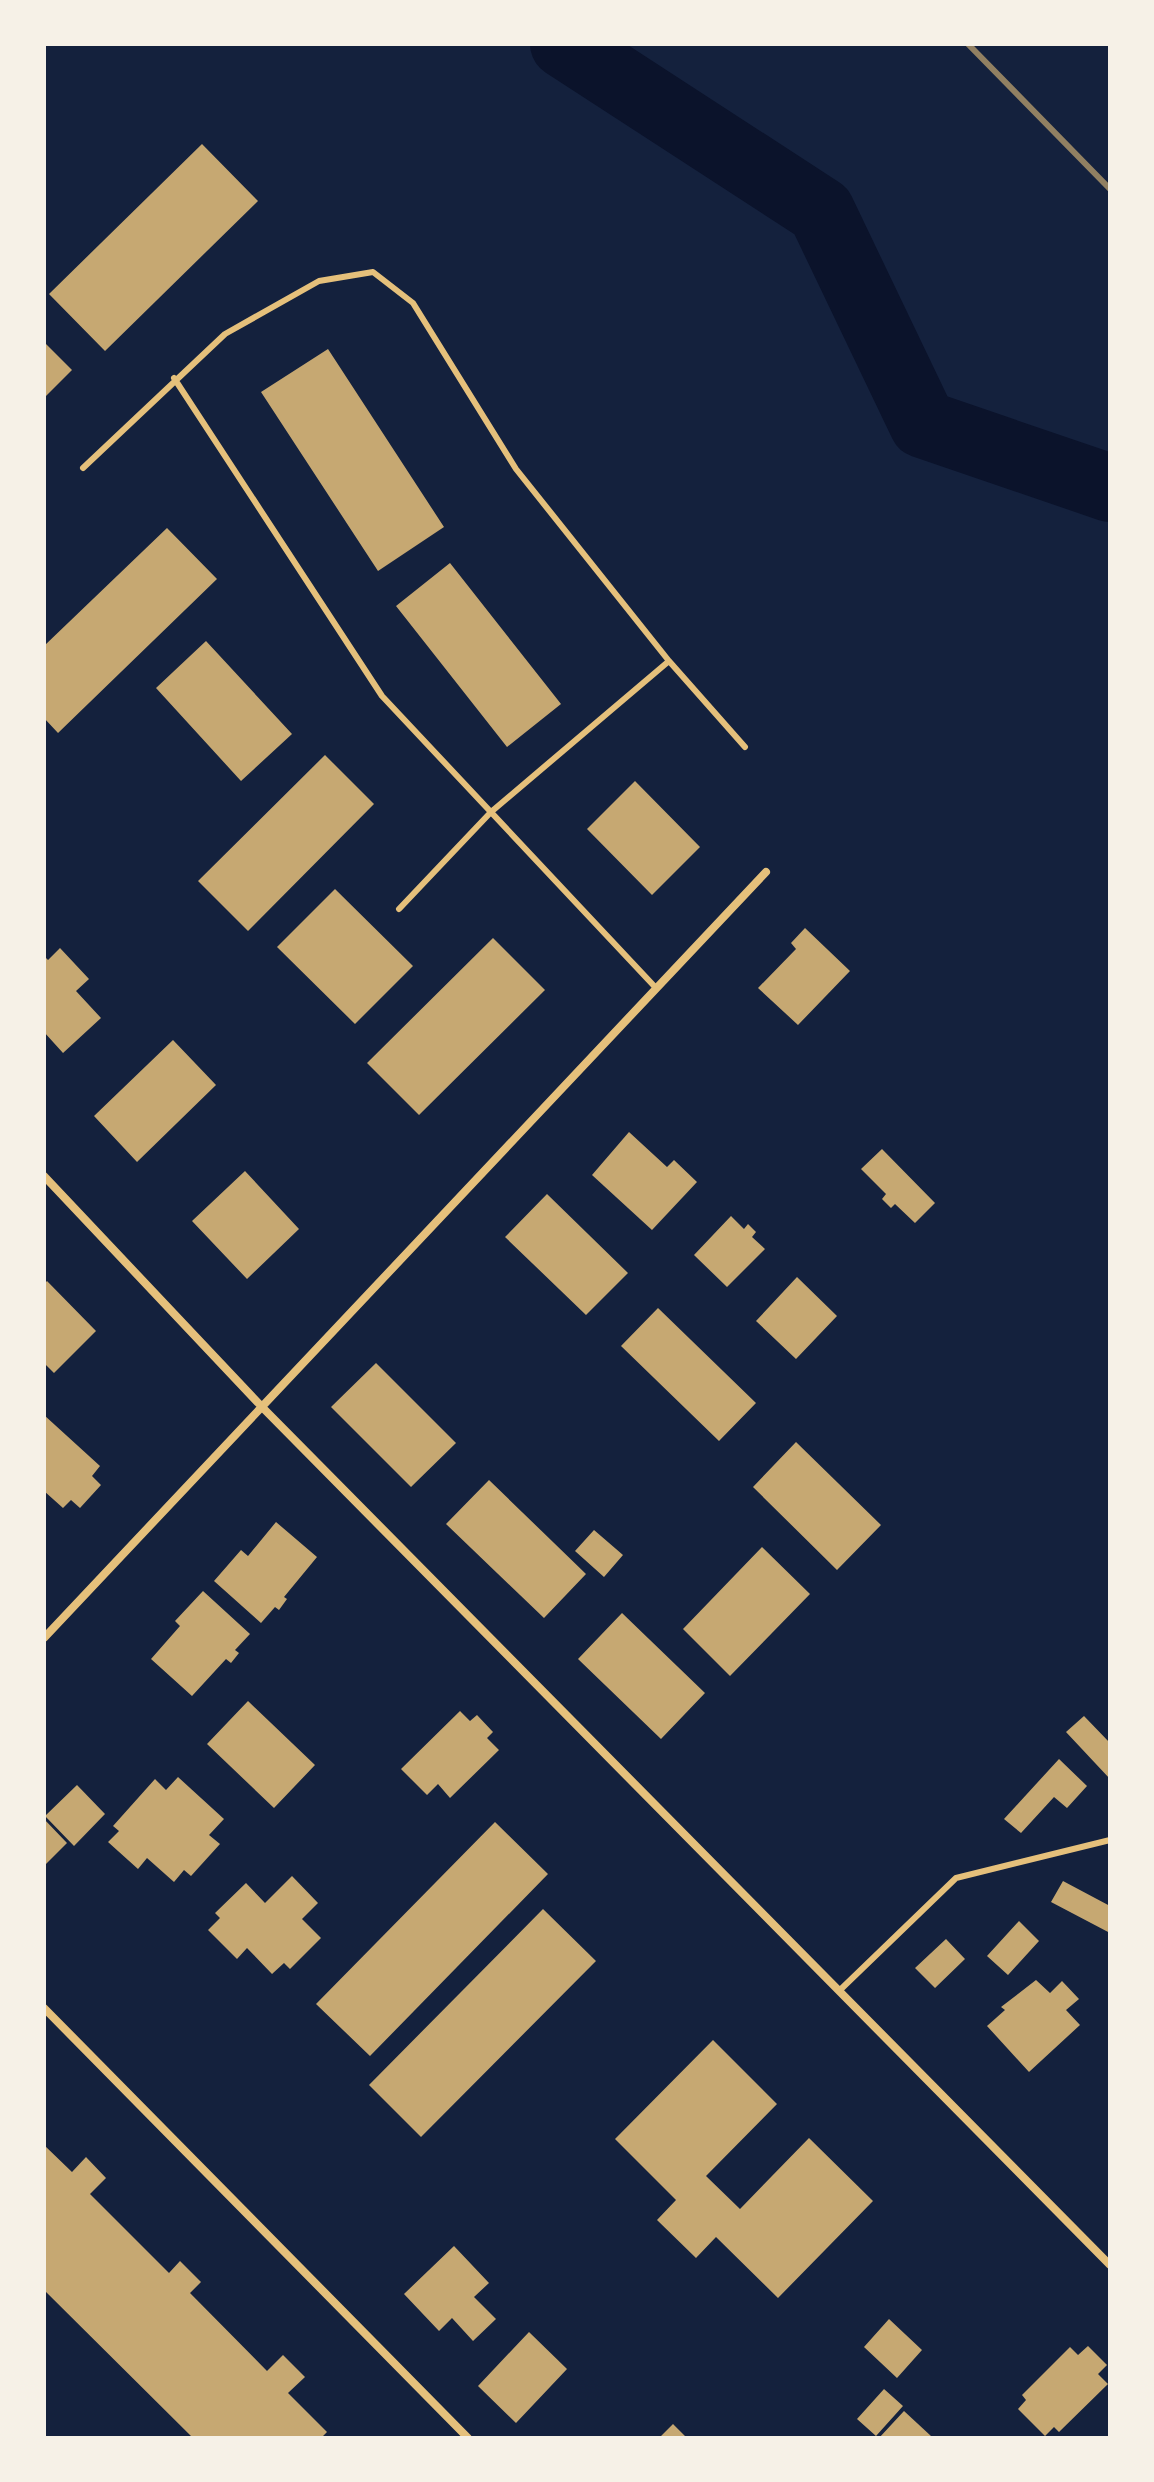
<svg xmlns="http://www.w3.org/2000/svg" width="1154" height="2482" viewBox="0 0 1154 2482" font-family="'Open Sans',sans-serif">
<rect width="100%" height="100%" fill="#14213d"/>
<g fill="none" stroke-linecap="round" stroke-linejoin="round">
<path stroke="#0b132b" stroke-width="68" d="M564,44L821,211L923,424L1110,488"/>
</g>
<path fill="#c6a872" d="M202,144L258,201L105,351L49,294Z
M44,342L72,370L44,398Z
M328,349L444,527L378,571L261,392Z
M167,528L217,579L58,733L44,718V646Z
M450,563L561,704L507,747L396,606Z
M206,641L292,734L241,781L156,688Z
M325,755L374,804L248,931L198,881Z
M635,781L700,847L652,895L587,829Z
M335,889L413,966L355,1024L277,947Z
M805,928L850,971L798,1025L758,988L796,949L791,943Z
M493,938L545,990L419,1115L367,1063Z
M60,948L89,979L76,991L101,1018L63,1053L44,1032V956L48,960Z
M173,1040L216,1085L137,1162L94,1116Z
M629,1132L667,1167L674,1160L697,1182L652,1230L592,1175Z
M882,1149L935,1203L915,1223L895,1204L891,1208L882,1199L886,1194L861,1169Z
M245,1171L299,1229L247,1279L192,1221Z
M547,1194L628,1273L586,1315L505,1237Z
M731,1216L744,1229L748,1224L756,1232L752,1237L765,1249L727,1287L694,1255Z
M797,1277L837,1316L796,1359L756,1321Z
M47,1281L96,1331L54,1373L44,1363V1284Z
M658,1308L756,1403L719,1441L621,1346Z
M376,1363L456,1443L411,1487L331,1407Z
M44,1415L100,1466L92,1476L101,1485L80,1508L71,1500L63,1508L44,1491Z
M796,1442L881,1525L837,1570L753,1487Z
M489,1480L586,1574L544,1618L446,1524Z
M276,1522L317,1557L284,1597L287,1599L279,1610L275,1607L261,1623L214,1581L241,1550L248,1556Z
M594,1530L623,1555L604,1577L575,1551Z
M762,1547L810,1594L730,1676L683,1629Z
M203,1591L250,1634L235,1650L239,1653L231,1663L226,1659L192,1696L151,1659L180,1626L175,1621Z
M622,1613L705,1693L661,1739L578,1659Z
M248,1701L315,1765L274,1808L207,1744Z
M460,1711L470,1721L477,1715L493,1732L487,1738L499,1750L450,1798L438,1784L427,1795L401,1769Z
M1084,1716L1110,1743V1779L1066,1732Z
M1059,1759L1087,1786L1067,1808L1054,1797L1021,1833L1004,1819Z
M178,1777L224,1819L209,1835L220,1844L191,1876L184,1870L174,1882L147,1858L138,1869L108,1842L119,1831L113,1826L155,1779L166,1790Z
M77,1785L105,1814L74,1846L45,1816Z
M44,1819L67,1843L44,1866Z
M495,1822L548,1874L370,2056L316,2004Z
M292,1876L318,1903L302,1919L321,1938L290,1969L284,1963L272,1974L247,1948L237,1959L208,1930L220,1918L215,1913L246,1883L265,1903Z
M1063,1881L1110,1906V1933L1051,1902Z
M543,1909L596,1961L421,2137L369,2085Z
M1019,1921L1039,1941L1008,1975L987,1956Z
M946,1939L965,1959L935,1988L915,1968Z
M1036,1980L1050,1993L1062,1981L1079,1999L1066,2010L1080,2025L1029,2072L987,2026L1005,2010L1001,2007Z
M713,2040L777,2104L706,2176L740,2209L809,2138L873,2201L778,2298L716,2237L696,2258L657,2220L676,2200L615,2139Z
M44,2145L72,2172L86,2157L106,2178L90,2194L169,2273L180,2261L201,2282L190,2293L267,2371L283,2355L305,2377L288,2393L327,2432L321,2438H193L44,2290Z
M454,2246L489,2283L474,2297L496,2319L473,2341L452,2318L439,2331L404,2294Z
M889,2319L922,2350L897,2378L864,2347Z
M529,2332L567,2369L516,2423L478,2386Z
M1088,2346L1107,2365L1098,2374L1108,2384L1059,2432L1054,2427L1045,2436L1018,2409L1026,2400L1022,2395L1070,2347L1078,2355Z
M884,2389L903,2406L876,2436L857,2419Z
M904,2411L931,2436L929,2438H879Z
M673,2424L687,2438H659Z"/>
<g fill="none" stroke-linecap="round" stroke-linejoin="round">
<path stroke="#e5c07b" stroke-width="6" d="M174,378L382,696L656,988
M83,468L225,334L319,281L373,272L413,303L516,469L669,661L745,747
M399,909L491,812L669,661
M839,1991L956,1878L1110,1840"/>
<path stroke="#e5c07b" stroke-width="8" d="M44,1176L263,1408L1110,2265
M44,1638L766,872
M44,2008L468,2438"/>
<path stroke="#918062" stroke-width="6" d="M968,44L1110,189"/>
</g>
<rect width="1154" height="2482" fill="none" stroke="#f6f1e7" stroke-width="92"/>
</svg>
